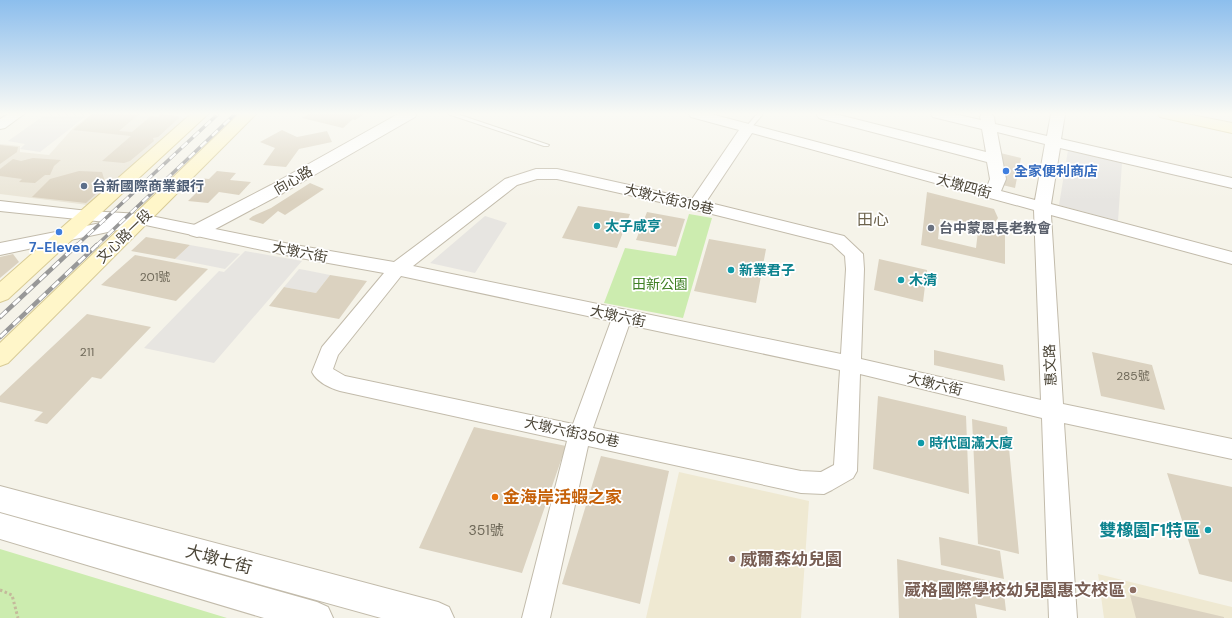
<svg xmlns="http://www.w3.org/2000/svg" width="1232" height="618" viewBox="0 0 1232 618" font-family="'DM Sans','Noto Sans TC',sans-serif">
<rect width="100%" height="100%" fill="#f5f3e9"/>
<path fill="#eae5d7" d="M92,114H137L186,118L88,205L0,194V144L20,146V152L49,155L74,127Z"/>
<path fill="#efe9d2" d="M679,472L809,501L801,618H646Z
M1098,574L1232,607V618H1104Z"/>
<path fill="#ccecaf" d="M689,214L712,218L683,318L604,303L625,248L676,256Z
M0,549L227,618H0Z"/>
<path fill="#e7e5e1" d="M46,114H89L40,152L20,149L25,144L8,141Z
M1068,150L1122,163L1118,221L1059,205Z
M485,216L507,223L475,273L430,263Z
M190,245L240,254L225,269L175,259Z
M245,251L302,261L214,363L144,348L219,271L224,272Z
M299,269L305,270L330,275L316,293L284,287Z"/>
<path fill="#dbd2c0" d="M92,114L138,115L119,131L132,132L151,116L158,117L161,114L178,116L179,118L158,137L153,138L154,141L130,161L124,163L102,161L131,136L73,130Z
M308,114H364L355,120L353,119L343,128L302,118Z
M282,130L297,137L327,131L332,142L299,149L286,167L263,165L275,148L260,142Z
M0,145L18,147L17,152L0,164Z
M992,151L1021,158L1015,188L994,183Z
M33,158L61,160L54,166L50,175H45L35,183L19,182L22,179L0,176V169L13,159L21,161Z
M79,171L102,172L106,185L86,203L32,197L50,179Z
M217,171L236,173L230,180L251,182L239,195L219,192L208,203L188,201L199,190L189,188L199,178L209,179Z
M310,183L324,189L285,215L278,211L263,224L250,220L249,219L253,216L271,208Z
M927,192L994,209L998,218L993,225L940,219L938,239L976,248L978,231L1005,235V264L921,245Z
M578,206L630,214L617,248L562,238Z
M647,212L685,219L676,247L636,240Z
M146,237L190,245L175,259L131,251Z
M709,239L766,249L756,303L694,291Z
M13,254L19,262L0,278V257Z
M135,255L208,269L176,301L101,285Z
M879,259L927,270L923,302L874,290Z
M330,275L367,281L339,319L269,306L284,287L316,293Z
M87,314L151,327L101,379L92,377L47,424L34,421L43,412L0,402V396Z
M934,350L1003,365L1005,381L934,365Z
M1092,352L1152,365L1165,410L1101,396Z
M878,396L966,416L969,494L873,469Z
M972,419L1007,427L1019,554L978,544Z
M474,427L566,446L522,573L419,548Z
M601,456L669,471L640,604L562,584Z
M1167,473L1232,487V582L1199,574Z
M939,537L1000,551L1004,579L941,565Z
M897,559L1003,584L1006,611L975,604L977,618H899Z
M1130,595L1224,617V618H1136Z"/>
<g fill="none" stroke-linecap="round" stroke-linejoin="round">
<g stroke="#c2bbab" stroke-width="2">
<path id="service" d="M448,114H457L549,145L548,146H544Z
M757,114H763L750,129H746V127Z"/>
</g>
<g stroke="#c2bbab" stroke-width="2">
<path id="minor" d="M8,114H24L5,128L0,129V119Z
M689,114H711L987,187L990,179L987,162L819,118L817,115L818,114H835L986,152L982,129L933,117L931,114H954L981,120L980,117L982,114H991L994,117L995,124L1047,136L1051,114H1065L1061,139L1232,178V188L1060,148L1051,204L1232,252V264L1051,215L1063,404L1232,439V459L1064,423L1077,618H1049L1042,418L860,374L857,471L853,478L832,490L824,494L801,493L588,446L550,618H522L567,441L340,391C330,388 317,382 312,372L322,347L384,273L295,257L141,224H130L128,228L122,229L0,255V243L106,222L0,211V201L88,211L141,214L295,245L394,262L505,179L536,169H557L692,199L739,130L691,117ZM997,132L1045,144L1035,200L1001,191L1006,179ZM752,133L1034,210L1041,400L861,359L864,269L863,254L844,236L706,202ZM537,179H557L696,210L832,244L845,256L846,269L841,354L413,266L517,185ZM401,276L611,321L573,424L345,376L333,369L338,355ZM629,325L840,370L834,465L821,472L801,471L593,428Z"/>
</g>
<g stroke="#c2bbab" stroke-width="2">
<path id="tertiary" d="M398,114H417L415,117L283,193L204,235L197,237L190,235L187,231L190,227L271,185Z
M0,486L438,602L449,607L454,618H381L0,512Z
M0,513L317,602L328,607L333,618H264L0,539Z"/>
</g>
<g stroke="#d8cb96" stroke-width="2">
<path id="secondary" d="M191,114H208L8,299L0,302V282Z
M239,114H256L8,363L0,366V343Z
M1158,114H1187L1232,123V133L1160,117Z"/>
</g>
<path stroke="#c4b99b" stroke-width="3" stroke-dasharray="2.5 2.5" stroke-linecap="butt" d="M0,590L12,595L18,618"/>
<use href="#service" fill="#fff" fill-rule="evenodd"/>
<use href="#minor" fill="#fff" fill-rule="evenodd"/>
<use href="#tertiary" fill="#fff" fill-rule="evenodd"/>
<use href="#secondary" fill="#fff6c9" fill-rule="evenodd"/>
<g stroke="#989898" stroke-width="3.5">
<path id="rail-far1" d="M76,246L218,114
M96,246L235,114"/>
</g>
<g stroke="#989898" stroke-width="4.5">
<path id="rail" d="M0,317L77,245
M0,337L97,245"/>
</g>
<use href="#rail-far1" stroke="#fff" stroke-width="2.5" stroke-dasharray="8" stroke-linecap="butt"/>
<use href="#rail" stroke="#fff" stroke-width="3" stroke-dasharray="9" stroke-linecap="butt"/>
</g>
<linearGradient id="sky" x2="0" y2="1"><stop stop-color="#8cbeed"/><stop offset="0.57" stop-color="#fafaf5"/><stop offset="1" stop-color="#fafaf5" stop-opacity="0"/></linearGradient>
<rect width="1232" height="200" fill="url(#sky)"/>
<g fill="#3f7fe0" stroke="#fff" stroke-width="1.5">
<circle cx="1006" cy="171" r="4"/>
<circle cx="59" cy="232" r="4"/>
</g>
<circle fill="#5c6f8a" stroke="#fff" stroke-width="1.5" cx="84" cy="186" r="4"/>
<g fill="#0f9aa8" stroke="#fff" stroke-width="1.5">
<circle cx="597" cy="226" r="4"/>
<circle cx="731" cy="270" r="4"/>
<circle cx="901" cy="280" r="4"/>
<circle cx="921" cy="443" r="4"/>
<circle cx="1208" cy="530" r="4"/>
</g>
<circle fill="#6b7280" stroke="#fff" stroke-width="1.5" cx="931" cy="228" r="4"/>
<circle fill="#e8710a" stroke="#fff" stroke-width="1.5" cx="495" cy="497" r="4"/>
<g fill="#8d6e63" stroke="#fff" stroke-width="1.5">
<circle cx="732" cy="559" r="4"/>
<circle cx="1133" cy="590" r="4"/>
</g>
<g text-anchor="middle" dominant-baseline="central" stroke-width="3.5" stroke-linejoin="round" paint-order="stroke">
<g font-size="12" fill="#6e6858">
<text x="155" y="277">201號</text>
<text x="87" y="352">211</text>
<text x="1133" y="376">285號</text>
</g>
<g font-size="14" font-weight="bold" fill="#366cbe" stroke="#fff" text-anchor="start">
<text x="1014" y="171">全家便利商店</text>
<text x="59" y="247" text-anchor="middle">7-Eleven</text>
</g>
<g font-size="14" fill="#4a4436" stroke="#fff">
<text transform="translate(293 180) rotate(-30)">向心路</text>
<text transform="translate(964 186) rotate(15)">大墩四街</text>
<text transform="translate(669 199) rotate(13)">大墩六街319巷</text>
<text transform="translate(124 236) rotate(-44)">文心路一段</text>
<text transform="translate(300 252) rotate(11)">大墩六街</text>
<text transform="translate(618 316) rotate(12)">大墩六街</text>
<text transform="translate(1050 365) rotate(-93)">惠文路</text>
<text transform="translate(935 384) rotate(13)">大墩六街</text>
<text transform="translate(572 432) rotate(12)">大墩六街350巷</text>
</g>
<g font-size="14" font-weight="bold" fill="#4e5e75" stroke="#fff" text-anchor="start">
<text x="92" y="186">台新國際商業銀行</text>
</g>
<g font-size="14" font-weight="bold" fill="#0d838f" stroke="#fff" text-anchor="start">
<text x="605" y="226">太子咸亨</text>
<text x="739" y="270">新業君子</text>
<text x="909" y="280">木清</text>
<text x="929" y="443">時代圓滿大廈</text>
</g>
<g font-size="14" font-weight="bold" fill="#5b616d" stroke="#fff" text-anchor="start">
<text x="939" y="228">台中蒙恩長老教會</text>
</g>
<g font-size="14" fill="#408025" stroke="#fff">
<text x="660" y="284">田新公園</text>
</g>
<g font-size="14" fill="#6e6858">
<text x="486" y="530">351號</text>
</g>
<g font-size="16" fill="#6d634d" stroke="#fff">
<text x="873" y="219">田心</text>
</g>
<g font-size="17" font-weight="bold" fill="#c56008" stroke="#fff" text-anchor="start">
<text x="503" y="497">金海岸活蝦之家</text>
</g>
<g font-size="17" font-weight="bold" fill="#0d838f" stroke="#fff" text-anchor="end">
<text x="1200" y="530">雙橡園F1特區</text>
</g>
<g font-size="17" fill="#4a4436" stroke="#fff">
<text transform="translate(219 559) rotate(15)">大墩七街</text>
</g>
<g font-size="17" font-weight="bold" fill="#785e54" stroke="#fff" text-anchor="start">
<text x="740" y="559">威爾森幼兒園</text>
<text x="1125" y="590" text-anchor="end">葳格國際學校幼兒園惠文校區</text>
</g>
</g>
</svg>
